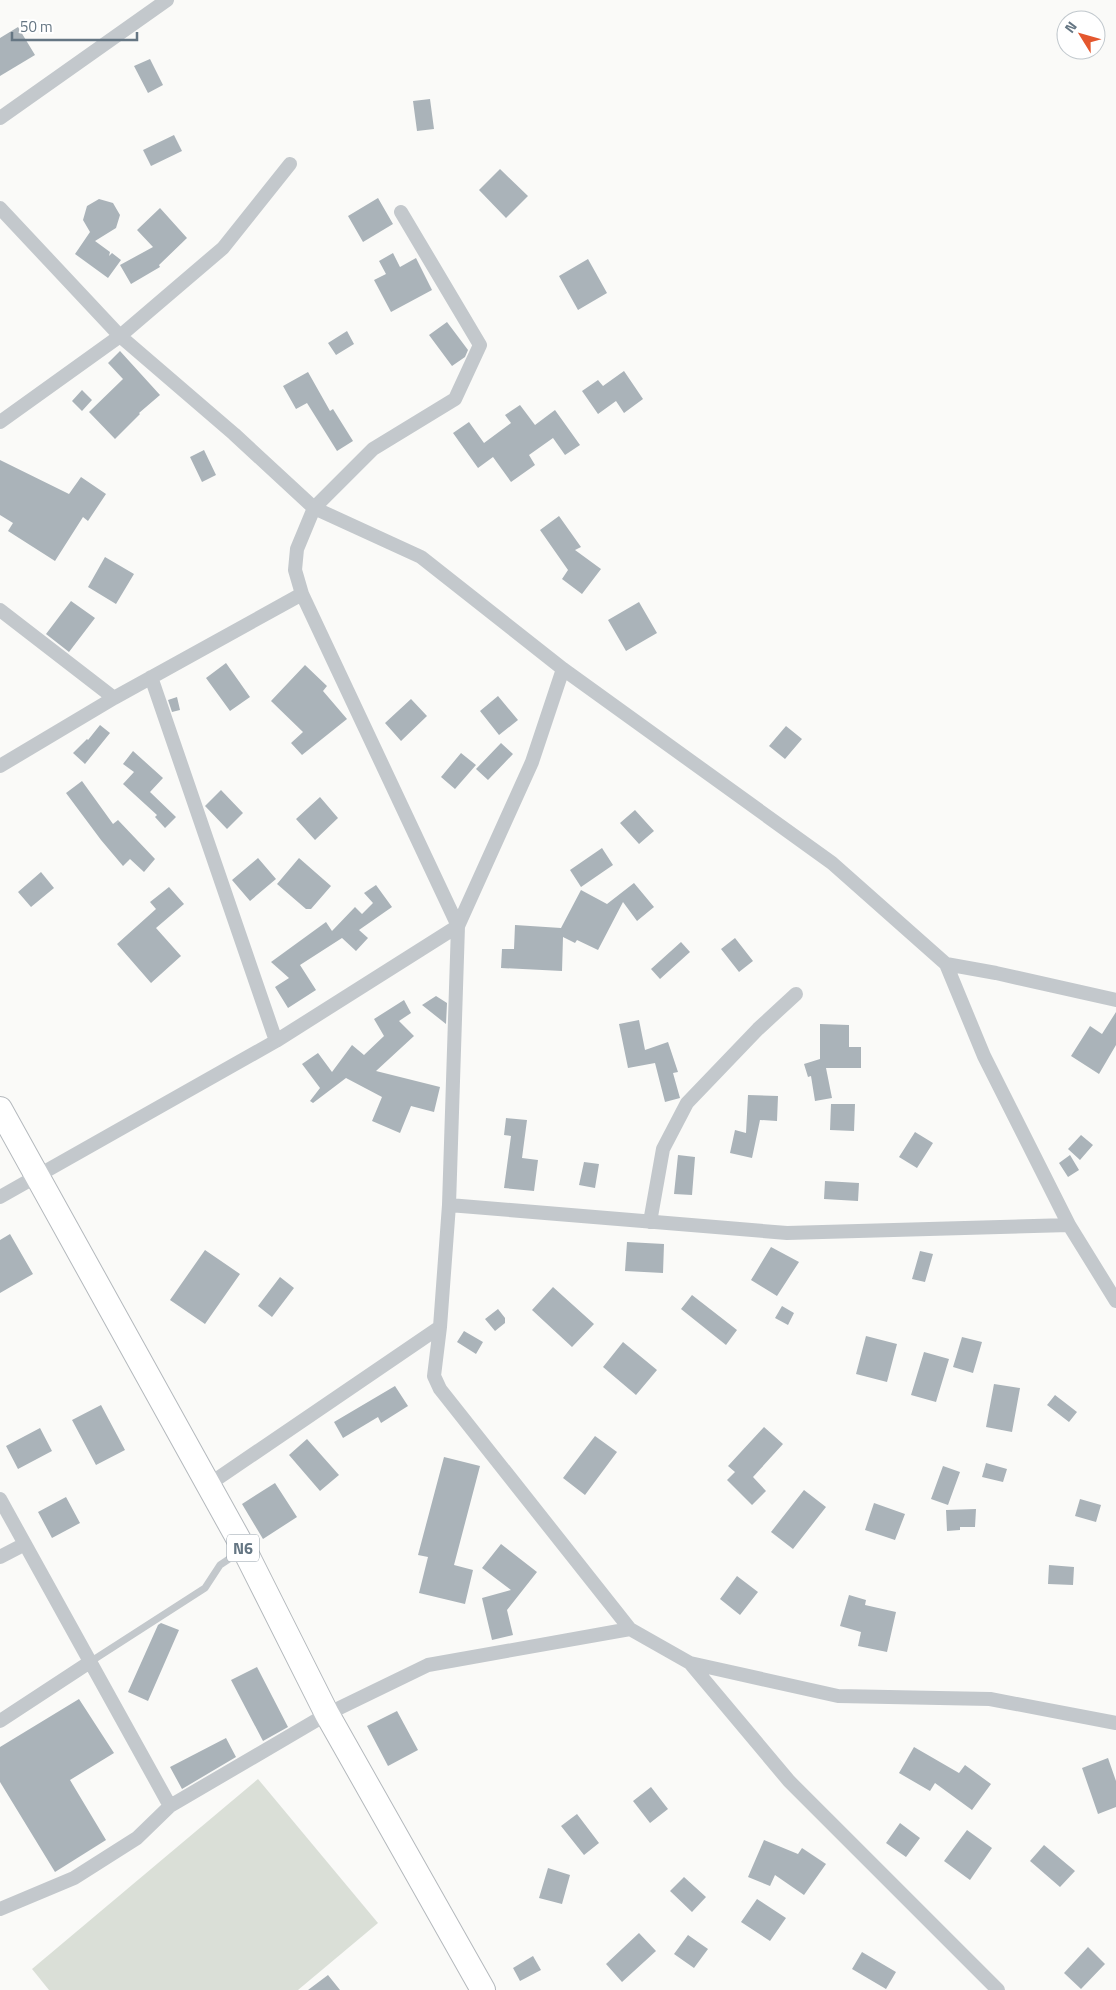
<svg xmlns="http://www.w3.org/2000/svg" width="1116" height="1990" viewBox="0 0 1116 1990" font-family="'Titillium Web',sans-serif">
<rect width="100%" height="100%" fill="#fafaf8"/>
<path fill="#dadfd7" d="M258,1779L378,1923L298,1990H49L32,1969Z"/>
<path fill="#aab3b9" d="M18,27L35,55L0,76V38Z
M150,59L163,85L148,93L134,66Z
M430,99L434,129L417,131L413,101Z
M174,135L182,151L151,166L143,150Z
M500,169L528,196L506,218L479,190Z
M378,198L393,224L363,242L348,216Z
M99,199L113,203L120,215L116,228L95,241L110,252L109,256L112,253L121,260L108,278L75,254L90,232L83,220L87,206Z
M160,208L187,238L159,265L160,267L131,284L120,265L153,247L137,230Z
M393,253L400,267L416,258L432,290L391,312L374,280L386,274L379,261Z
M588,259L607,293L578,310L559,276Z
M447,322L468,350L465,357L452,366L429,335Z
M347,331L354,344L336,355L328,343Z
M120,351L160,395L139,413L140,414L115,439L89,412L123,379L108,363Z
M624,371L643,399L624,413L616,401L598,414L582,391L598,380L603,386Z
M308,372L330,411L333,409L353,441L337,451L307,403L296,409L283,386Z
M82,390L92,400L82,411L72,401Z
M520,405L535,425L555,410L580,445L565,455L553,438L529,455L535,465L511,482L493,457L478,468L453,433L469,422L484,443L511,423L505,415Z
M204,450L216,475L202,482L190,457Z
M0,460L69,494L81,477L106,494L88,521L83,517L55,561L8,531L13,523L0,515Z
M559,516L581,547L575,550L601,569L582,594L562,579L568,570L540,530Z
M105,557L134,574L116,604L88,587Z
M71,601L95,618L69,652L46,634Z
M639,602L657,633L626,651L608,620Z
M226,663L250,697L230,711L206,678Z
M305,665L327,686L323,691L347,719L302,755L291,743L303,732L271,701Z
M498,696L518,720L499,735L480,711Z
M177,697L180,710L172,712L168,700Z
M411,699L427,716L401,741L385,723Z
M100,725L110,733L85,764L73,753L87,739L88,740Z
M786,726L802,739L785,759L769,746Z
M501,743L513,754L488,780L476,769Z
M133,751L163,778L150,792L176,817L165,828L155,817L157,815L123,784L134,772L123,764Z
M461,753L476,765L455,789L441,777Z
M82,781L113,824L118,820L155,859L144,872L130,859L123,866L101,840L66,793Z
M221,790L243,813L227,829L205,806Z
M320,797L338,818L315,840L296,819Z
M635,810L654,831L639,844L620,823Z
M602,848L613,865L581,887L570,870Z
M258,858L276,879L250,901L232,880Z
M299,858L331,886L311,909H306L277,884Z
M41,872L54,888L31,907L18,892Z
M634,883L654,907L637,921L623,902L598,950L577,940L575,943L563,937L562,971L501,968L502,949H514L515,925L561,928L581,890L607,904Z
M376,885L392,907L359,930L368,938L356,951L342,938L300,965L316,990L288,1008L275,987L289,978L271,962L326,922L332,931L355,907L362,914L373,903L364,893Z
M169,887L184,904L156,928L181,956L151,983L117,944L156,909L150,902Z
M735,938L753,961L739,972L721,949Z
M681,942L690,952L660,979L651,969Z
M436,996L447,1003L446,1024L422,1005Z
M404,1000L411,1013L399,1021L414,1036L376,1071L440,1087L434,1112L411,1106L400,1133L372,1121L382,1097L346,1078L313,1103L310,1101L320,1088L302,1064L318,1053L332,1072L352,1045L364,1055L384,1036L374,1019Z
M1116,1012V1045L1099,1074L1071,1056L1090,1026L1102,1034Z
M639,1020L645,1050L668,1042L678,1072L673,1073L680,1098L665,1102L655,1063L628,1068L619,1024Z
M820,1024L849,1025V1047H861V1068H826L832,1098L815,1101L811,1076L808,1077L804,1064L820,1059Z
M748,1095L778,1096L777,1121L760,1120L752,1158L730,1153L735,1130L746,1133Z
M831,1104H855L854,1131L830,1130Z
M506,1118L527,1120L522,1158L538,1160L534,1191L504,1188L511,1136L504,1135Z
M915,1132L933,1143L917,1168L899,1157Z
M1081,1135L1093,1145L1080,1160L1068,1149Z
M678,1155L695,1157L692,1195L674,1194Z
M1070,1155L1079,1170L1068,1177L1059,1163Z
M584,1162L599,1164L595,1188L579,1185Z
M825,1181L859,1183L858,1201L824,1199Z
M10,1234L33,1274L0,1293V1240Z
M627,1242L664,1244L663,1273L625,1271Z
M771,1247L799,1262L777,1296L751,1280Z
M205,1250L240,1274L205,1324L170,1300Z
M920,1251L933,1254L925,1282L912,1279Z
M280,1277L294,1288L272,1317L258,1306Z
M553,1287L594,1324L572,1347L532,1310Z
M692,1295L737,1330L726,1345L681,1309Z
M782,1306L794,1313L788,1325L775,1318Z
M498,1309L505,1318V1323L495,1331L485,1319Z
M464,1331L483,1342L476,1354L457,1342Z
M866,1336L897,1344L887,1382L856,1374Z
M962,1337L982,1342L973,1373L953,1367Z
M623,1342L657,1370L636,1395L603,1367Z
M924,1352L949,1359L936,1402L911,1395Z
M994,1384L1020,1388L1012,1432L986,1427Z
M395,1386L408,1406L381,1423L378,1417L343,1438L334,1422Z
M1055,1395L1077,1412L1069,1422L1047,1405Z
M101,1405L125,1450L96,1465L72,1420Z
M764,1427L783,1444L753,1477L766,1491L752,1505L727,1480L735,1472L728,1466Z
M40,1428L52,1451L18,1469L6,1446Z
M595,1436L617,1452L585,1495L563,1478Z
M307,1439L339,1475L320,1491L289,1455Z
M444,1457L480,1466L454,1565L473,1570L465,1604L419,1593L428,1557L418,1555Z
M986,1463L1007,1469L1003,1482L982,1477Z
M943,1466L960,1472L948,1505L931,1499Z
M275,1483L297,1517L263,1539L242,1504Z
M804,1490L826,1507L793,1549L771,1532Z
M66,1497L80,1523L52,1538L38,1512Z
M1080,1499L1101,1505L1096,1522L1075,1516Z
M874,1503L905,1514L895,1540L865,1530Z
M976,1509L975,1527H960V1530L947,1531L946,1510Z
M501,1544L537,1572L507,1610L513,1635L492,1640L482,1598L511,1590L482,1568Z
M1049,1565L1074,1567L1073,1585L1048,1584Z
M737,1576L758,1592L740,1615L720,1599Z
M849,1595L866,1600L865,1605L896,1612L887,1652L858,1646L861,1632L840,1626Z
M161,1623L179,1630L148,1701L128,1692L158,1625Z
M257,1667L288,1727L263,1741L231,1680Z
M79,1699L114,1753L70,1780L106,1840L55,1872L0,1782V1747Z
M397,1711L418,1750L388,1766L367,1726Z
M226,1738L236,1757L182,1789L170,1767Z
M914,1747L959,1773L965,1765L991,1784L972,1810L935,1783L930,1791L899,1773Z
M1108,1758L1116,1781V1807L1098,1814L1082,1768Z
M651,1787L668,1809L650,1823L633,1801Z
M577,1814L599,1843L584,1855L561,1826Z
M900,1823L920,1838L906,1857L886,1843Z
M967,1830L992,1848L970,1880L944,1861Z
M764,1840L798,1854L802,1848L826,1864L804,1895L775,1875L770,1886L748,1877Z
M1044,1845L1075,1871L1060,1887L1030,1861Z
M548,1868L570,1875L562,1904L539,1898Z
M684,1877L706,1897L692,1912L670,1891Z
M757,1899L786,1918L770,1941L741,1922Z
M639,1933L656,1951L622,1982L606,1964Z
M688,1935L708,1949L694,1968L674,1954Z
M1088,1947L1105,1964L1081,1989L1064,1973Z
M862,1952L896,1972L886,1989L852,1969Z
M533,1956L541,1970L520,1981L513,1968Z
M328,1975L340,1990H308Z"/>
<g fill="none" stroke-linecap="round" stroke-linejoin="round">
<g stroke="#b4b9bd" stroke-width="26">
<path id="trunk" d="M0,1109L244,1549L327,1714L483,1990"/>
</g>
<path stroke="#c3c8cc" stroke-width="7" d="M90,1662L205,1588L220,1565L241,1551"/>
<path stroke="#c3c8cc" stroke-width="14" d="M0,118L167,0
M0,208L120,336L234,434L314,508L421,557L563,669L832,863L946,964L984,1056L1069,1225L1116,1301
M401,212L480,345L455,399L373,449L314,508L297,549L295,570L302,594L458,926L449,1205L440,1327L434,1376L440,1389L630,1629L690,1663L838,1696L990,1699L1116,1723
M0,422L120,336L223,248L290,164
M0,610L114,698
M151,677L276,1041
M0,766L114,698L302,594
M946,964L996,973L1116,1000
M0,1197L276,1041L458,926L532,762L563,669
M449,1205L787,1233L1069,1225
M650,1222L663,1149L687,1103L758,1029L796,994
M208,1485L440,1327
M0,1499L170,1806L137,1838L74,1878L0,1909
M0,1557L25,1544
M690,1663L789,1781L998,1990
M0,1721L90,1662
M170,1806L327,1714L428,1665L630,1629"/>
<use href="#trunk" stroke="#fff" stroke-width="24"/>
</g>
<g text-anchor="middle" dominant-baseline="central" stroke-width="5" stroke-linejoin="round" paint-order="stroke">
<rect fill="#fff" stroke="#939fa8" stroke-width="1" x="227" y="1534.5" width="32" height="27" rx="4"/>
<g font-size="16" font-weight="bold" fill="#657683">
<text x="243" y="1548">N6</text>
</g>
</g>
<g transform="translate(1081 35) rotate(307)"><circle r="24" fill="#ffffff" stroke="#c1c8cd"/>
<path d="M0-4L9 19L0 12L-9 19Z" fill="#e4572e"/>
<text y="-8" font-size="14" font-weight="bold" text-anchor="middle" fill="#657683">N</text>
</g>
<path d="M12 32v8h125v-8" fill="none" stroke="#657683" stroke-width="2.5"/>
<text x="20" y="32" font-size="15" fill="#657683" stroke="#ffffff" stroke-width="4" paint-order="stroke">50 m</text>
</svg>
